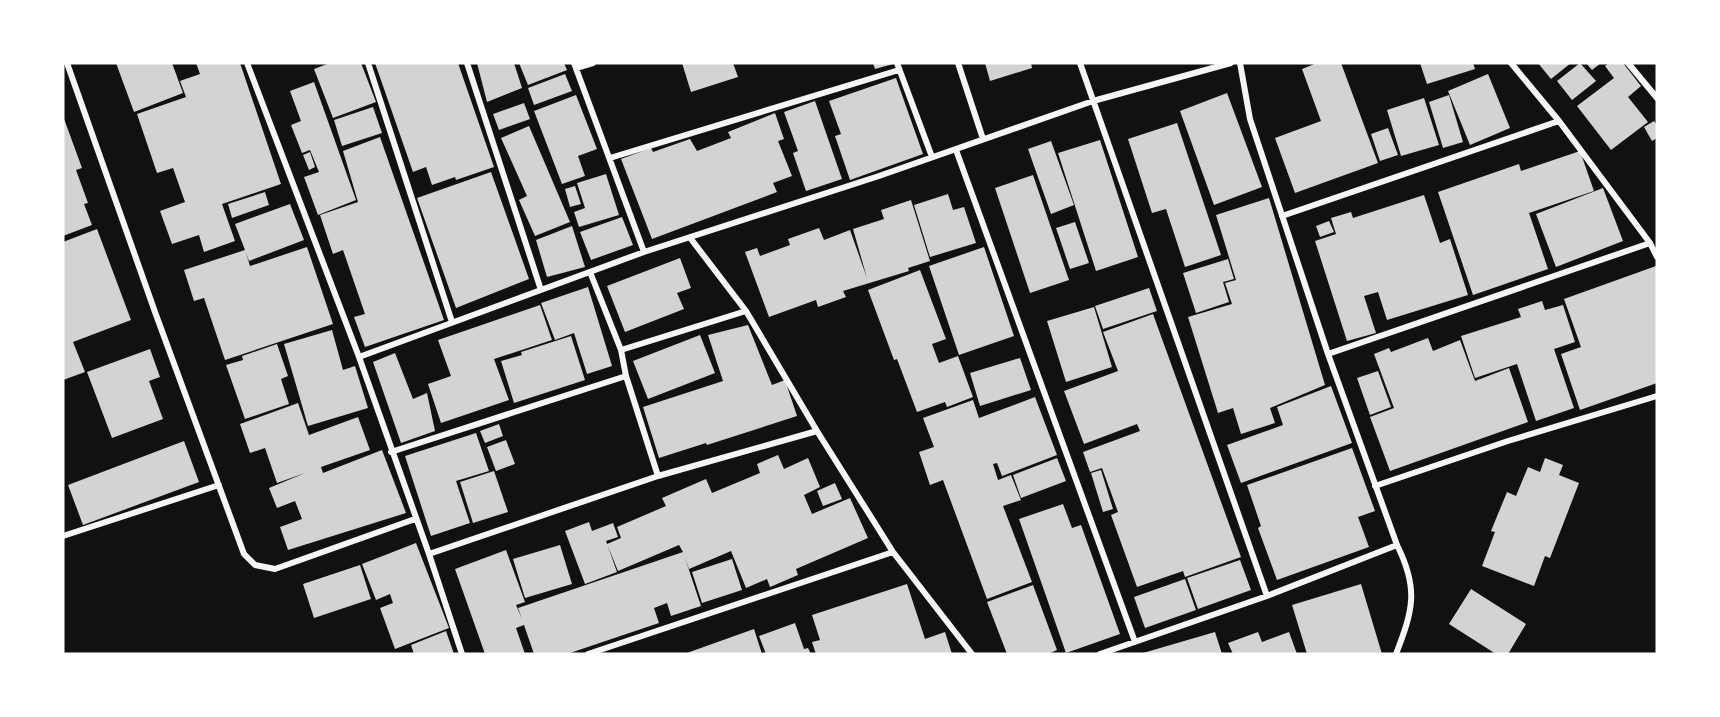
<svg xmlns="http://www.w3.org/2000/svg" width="1720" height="717" viewBox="0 0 1720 717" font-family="'PT Sans',sans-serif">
<rect width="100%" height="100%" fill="#111"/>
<path fill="#d3d3d3" d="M116,63H172L183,93L134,112Z
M196,63H240L281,184L222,204L235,241L204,252L199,235L172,244L160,211L185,202L173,168L157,173L137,114L186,97L180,81L200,74Z
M330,63H361L376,102L333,118L314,69Z
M375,63H458L494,167L456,180L455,177L432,185L426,167L413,172Z
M477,63H514L522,88L487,102Z
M519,63H564L567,70L528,85Z
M682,63H733L738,77L691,92Z
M873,63H893V64L875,69Z
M985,63H1031L1032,68L990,81Z
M1317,63H1341L1378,163L1295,193L1275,138L1321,121L1302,69Z
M1420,63H1473L1475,69L1427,84Z
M1538,63H1571L1551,79Z
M1580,63L1596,81L1572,100L1557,81Z
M1586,63H1601L1592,70Z
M1609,63H1623L1641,86L1628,97L1648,122L1611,150L1577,106L1614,78L1605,66Z
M565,74L572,91L534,105L528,88Z
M1488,74L1510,128L1470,145L1448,91Z
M896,78L923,154L850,180L835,136L841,134L829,101Z
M314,82L356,200L318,215L304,177L319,172L310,150L302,153L291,125L301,121L290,91Z
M1227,93L1262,187L1214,205L1180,111Z
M576,95L597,149L578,156L585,176L562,184L534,111Z
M1449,95L1463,142L1443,148L1429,102Z
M1424,98L1439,145L1401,156L1387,110Z
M815,101L842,179L806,191L793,153L798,151L784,112Z
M524,103L530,119L499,130L493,114Z
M373,107L382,133L342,146L334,120Z
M775,113L784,139L778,141L792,176L773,183L777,192L652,239L621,159L651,148L653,152L690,139L697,151L731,138L728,132Z
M63,116L82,168L76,170L88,203L84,204L92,225L63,236Z
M1654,121L1657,125V138L1652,141L1644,127Z
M1177,123L1221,255L1185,267L1166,209L1152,213L1128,139Z
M529,126L570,222L535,236L519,200L527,196L501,138Z
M1388,128L1398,155L1380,161L1371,134Z
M380,137L444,320L365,347L354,317L365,314L343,250L333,254L320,215L358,202L343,151Z
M1100,140L1138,257L1096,271L1058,153Z
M1051,141L1074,205L1051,214L1028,149Z
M1580,151L1594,191L1529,213L1548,269L1473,295L1438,192L1519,164L1521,171Z
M310,152L315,167L309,170L303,155Z
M491,172L529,279L456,308L417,198Z
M606,174L619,215L579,227L574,212L585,208L577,183Z
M1033,175L1069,280L1030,293L995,188Z
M575,186L581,204L570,207L565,189Z
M1603,188L1623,241L1556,267L1536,214Z
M265,192L269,205L232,218L228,204Z
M948,194L953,210L964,207L976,243L930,257L914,205Z
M1424,195L1440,243L1450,239L1468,295L1387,320L1378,292L1364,296L1376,333L1347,341L1315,241L1336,234L1331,218L1351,212L1353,218Z
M1269,198L1325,385L1270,408L1275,423L1241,434L1233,408L1218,413L1188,317L1232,304L1225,283L1236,280L1216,215Z
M911,200L930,261L908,268L909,271L843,291L846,297L818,307L816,300L769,317L745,252L757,248L760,256L790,245L788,239L819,228L824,240L850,230L867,278L853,229L884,219L881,210Z
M290,204L304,240L249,261L246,253L250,266L307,247L333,324L225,360L204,298L194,301L184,270L245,250L235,224Z
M622,217L633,245L591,260L580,232Z
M1329,221L1334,232L1320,237L1316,226Z
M1075,222L1089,263L1070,269L1056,228Z
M572,226L585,267L547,277L536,240Z
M97,229L131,320L73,342L85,372L63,380V242Z
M984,247L1014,336L959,355L929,266Z
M680,258L691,288L677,293L684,309L625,332L607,286Z
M1228,259L1234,279L1223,282L1229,302L1196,313L1183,273Z
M1656,266L1657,383L1580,410L1561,354L1581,347L1564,299Z
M920,270L946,339L932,344L939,363L958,356L973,397L947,407L945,402L917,412L897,359L894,360L868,290Z
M588,287L612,366L587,374L574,333L555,340L541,303Z
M1149,288L1157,311L1103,329L1095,306Z
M1542,301L1545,310L1563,305L1575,342L1554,349L1574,408L1536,421L1517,364L1475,378L1461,336L1521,317L1518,309Z
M540,305L552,340L494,359L509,400L441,423L428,384L451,376L438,340Z
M1094,307L1112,367L1066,382L1047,321Z
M1153,314L1241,557L1185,577L1183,571L1137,587L1111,515L1118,512L1102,468L1090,472L1083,452L1140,431L1137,424L1084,444L1064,391L1118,371L1103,332Z
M748,325L772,385L785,380L797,416L707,445L706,443L659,458L643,407L723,381L708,335Z
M332,330L343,370L355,366L368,408L308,426L284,344Z
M700,335L715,373L648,399L633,361Z
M571,336L585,380L514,403L501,361L522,355L521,352Z
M1428,338L1433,351L1460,340L1475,381L1509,368L1528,422L1390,471L1370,417L1394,408L1374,354L1389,348L1391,352Z
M277,344L288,376L281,379L289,404L245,419L226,365L243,360L242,356Z
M150,349L160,377L149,381L163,419L112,438L87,372Z
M395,353L413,399L427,393L435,431L401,443L373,362Z
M1020,358L1031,390L980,406L970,373Z
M1378,371L1391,407L1370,415L1357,378Z
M1331,386L1352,443L1241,483L1227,445L1283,425L1277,407Z
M1035,397L1057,455L1002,476L997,463L993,464L998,480L1011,475L1021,500L1003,506L1032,582L987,599L943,480L930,485L919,452L934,447L923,418L973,400L979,418Z
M298,403L309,435L358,417L370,450L321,467L323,473L382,450L406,513L288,550L280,527L302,519L295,501L277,508L269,488L305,473L277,483L265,448L250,453L240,424Z
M499,424L503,436L485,443L480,431Z
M476,433L489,471L456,481L470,523L431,536L405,456Z
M506,440L515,464L496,471L487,447Z
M184,441L199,482L83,525L68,485Z
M1352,448L1375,511L1358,517L1369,547L1277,580L1258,528L1261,526L1247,485Z
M778,455L784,469L808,458L820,487L804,495L812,514L850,498L868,538L796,569L798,575L770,587L767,579L746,588L731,551L689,569L684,555L701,606L671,616L667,603L654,608L659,623L567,654H534L524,625L516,628L525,654H485L455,569L506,550L525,602L516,605L522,619L518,608L683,552L679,545L618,571L607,544L621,538L617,527L666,506L662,498L706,479L712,493L760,473L757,464Z
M1057,458L1066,481L1021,498L1013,475Z
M1545,458L1563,465L1559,475L1579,483L1550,558L1545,556L1534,586L1482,566L1495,532L1491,531L1507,492L1516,496L1528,467L1540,472Z
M1101,470L1113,509L1103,512L1091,473Z
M494,471L508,512L473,523L460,482Z
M835,483L842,499L823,506L817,491Z
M1063,504L1072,528L1081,525L1120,634L1066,653L1019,519Z
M589,522L592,531L613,523L618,537L606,541L617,572L585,584L565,531Z
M416,543L449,628L395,649L380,608L393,603L390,594L376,600L362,564Z
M560,545L572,584L525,598L513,559Z
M732,559L742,590L702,603L692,572Z
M1240,560L1251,590L1198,609L1187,578Z
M360,565L371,599L314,618L303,584Z
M1185,579L1196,610L1145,628L1134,597Z
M907,584L925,639L945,632L952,654H816L812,642L820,640L812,615Z
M1361,584L1382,654H1307L1292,605Z
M1033,585L1057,650L1048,654H1007L987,602Z
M1471,589L1526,624L1508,654H1496L1449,624Z
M795,623L804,649L808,648L811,654H766L759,636Z
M754,629L762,654H684Z
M446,631L454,654H414L411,645Z
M1215,632L1222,654H1143V653Z
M1258,632L1262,642L1289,632L1297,654H1233L1228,643Z"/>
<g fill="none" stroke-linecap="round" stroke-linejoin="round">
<path stroke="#f5f5f5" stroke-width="6" d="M67,63L155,312L244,554L255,565L275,569L415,519
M247,63L359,357
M368,63L452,322
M467,63L541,290
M574,63L644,252
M897,63L932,157
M958,63L983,139
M1080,63L1267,596
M1511,63L1559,121L1650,243L1657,257
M1628,63L1657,98
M576,68L593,63
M956,150L1135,642
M610,158L899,70
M1282,216L1559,121
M691,239L746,311L817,431L893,552L972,654
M590,272L621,350L626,376L658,476
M621,350L746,311
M1328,354L1650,243
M391,452L626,376
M1375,486L1508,441L1657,396
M63,536L219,485
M429,554L658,476L817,431
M462,654L429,554L359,357L644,252L879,176L1093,101L1231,63
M588,654L893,552
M1100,654L1267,596L1397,545L1328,354L1250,119L1240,63
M1396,654C1413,610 1419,589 1397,545"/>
</g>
<rect width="1720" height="717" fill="none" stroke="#ffffff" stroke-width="129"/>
</svg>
